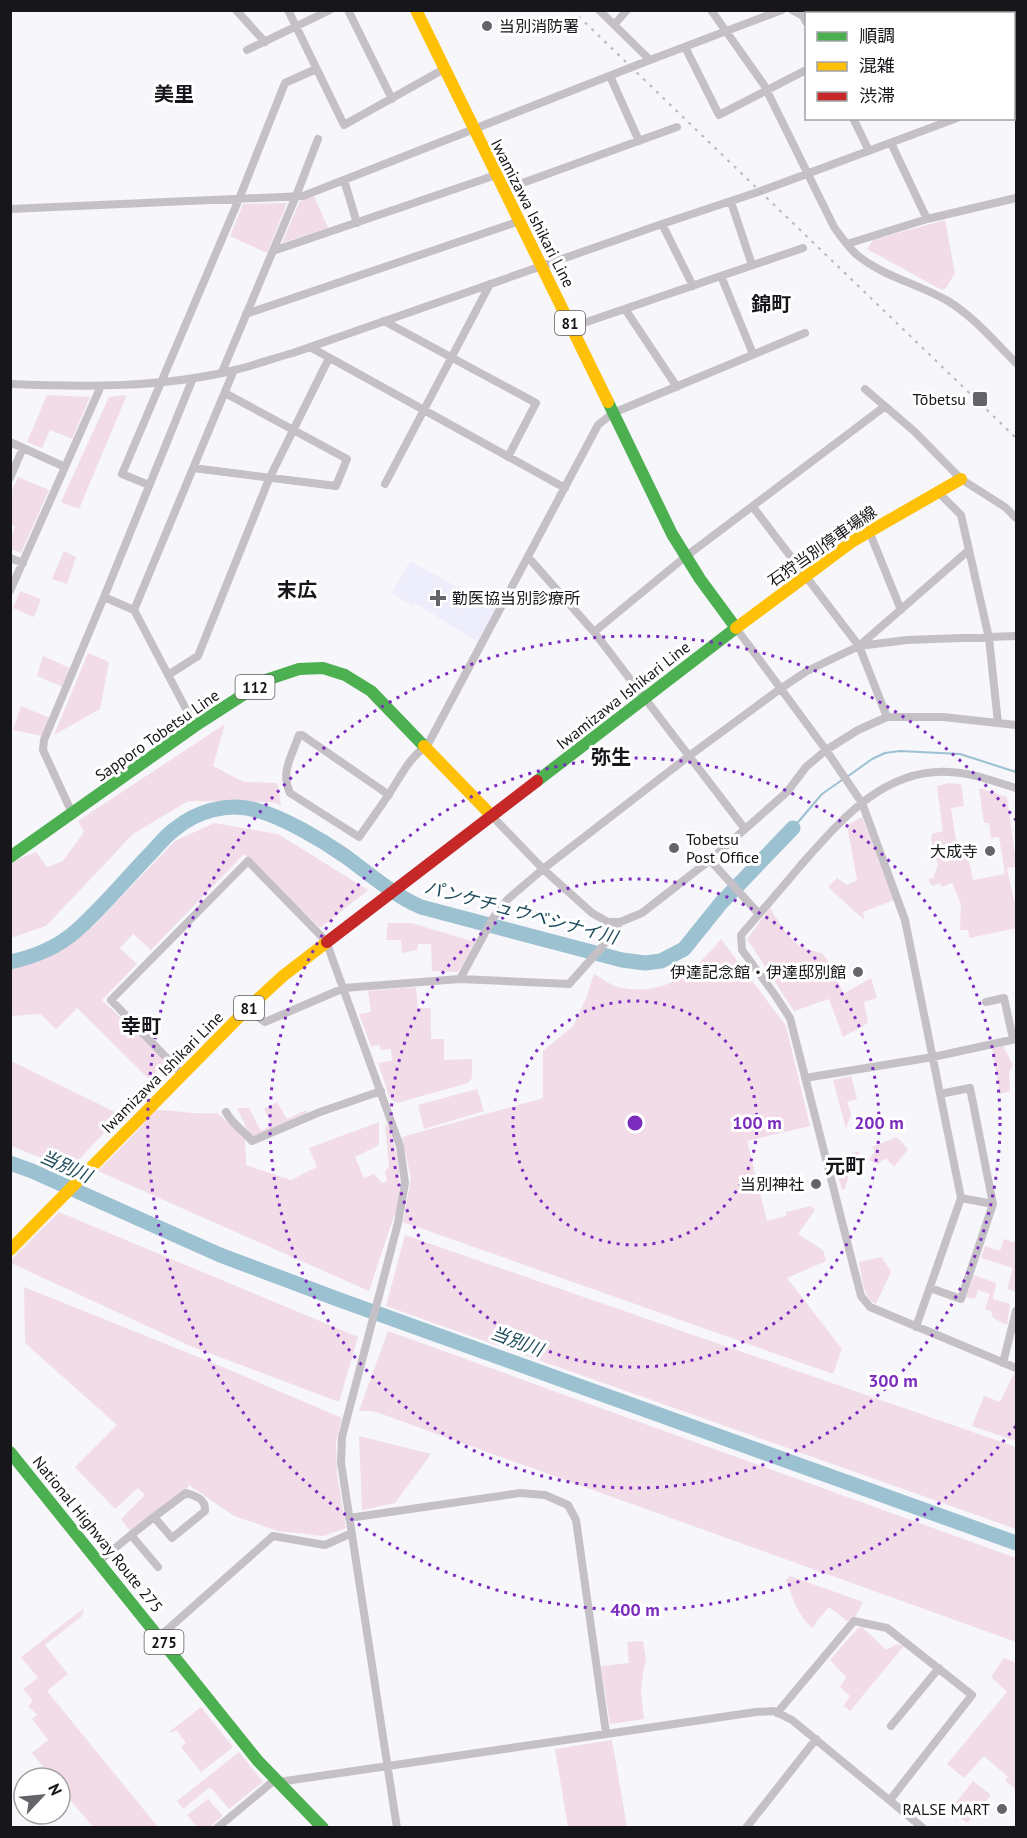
<svg xmlns="http://www.w3.org/2000/svg" width="1027" height="1838" viewBox="0 0 1027 1838" font-family="'PT Sans','Noto Sans JP',sans-serif">
<rect width="100%" height="100%" fill="#f6f6fb"/>
<path fill="#eeedfb" d="M410,561L497,609L478,642L415,603L412,606L392,593Z"/>
<path fill="#f2dce8" d="M314,196L328,228L282,243L300,201Z
M287,203L267,253L230,236L243,204Z
M945,220L955,273L946,288L942,290L867,249L873,240Z
M47,395L90,397L72,439L50,430L42,448L27,442Z
M127,395L79,509L61,502L109,397Z
M18,477L49,490L21,553L11,549V538L15,527L11,524V493Z
M64,551L76,557L67,584L52,579Z
M20,591L41,599L34,617L13,608Z
M88,653L109,662L100,709L54,735Z
M43,656L70,668L63,687L37,676Z
M21,706L50,718L42,736L13,730Z
M225,724L213,766L244,782L277,783L281,805L270,802L188,801L133,834L46,926L11,938V862L36,852L47,867L63,861L84,832L78,821Z
M948,783L961,784L964,806L951,808L957,846H966L973,880L1005,874L999,837L991,838L989,823H984L979,788L1007,797L1016,862H1014L1015,867L1007,868L1014,901H1016V928L970,938L968,930H960L961,904L952,883L942,887L940,883L932,886L928,879L933,878L938,865L931,840L932,834L943,831L937,786Z
M862,817L894,900L863,912L864,920L828,887L837,878L847,885L857,880L847,825Z
M214,823L278,834L368,890L320,928L244,854L151,950L133,934L120,948L137,964L102,1000L167,1061L149,1079L77,1008L56,1029L41,1014L11,1016L10,970L50,956L93,926L175,841Z
M770,908L786,933L799,946L823,954L833,968L843,994L871,978L877,998L864,1002L868,1023L843,1037L829,999L794,1011L747,939Z
M388,923H411L475,942L461,968L457,972L432,971L431,944H418L417,950L402,953L401,940H386Z
M721,939L786,1026L810,1126L747,1141L767,1221L786,1216V1212L811,1206L815,1210L798,1234L823,1250L826,1261L787,1278L842,1349L833,1374L403,1222L411,1178L402,1137L543,1098V1051L573,1026L586,999L594,974C601,978 610,985 618,987C664,998 694,972 721,939Z
M416,987L418,1008H431V1039H444V1060L472,1059V1078L468,1083L397,1103L390,1099L378,1063L392,1061L391,1049L381,1050L380,1045L371,1046L359,1014L371,1012L368,991Z
M1003,1046L1013,1065L1009,1072L1010,1091L1000,1094L992,1048Z
M11,1061L121,1115L70,1169L11,1146Z
M851,1076L857,1099L847,1102L851,1114L846,1129L833,1080Z
M477,1089L484,1111L424,1129L418,1105Z
M277,1102L287,1119L306,1110L308,1114L254,1138L250,1136L237,1108H249L261,1131L272,1125L264,1109Z
M154,1110C175,1110 196,1115 217,1113L245,1136L246,1165L291,1180L317,1167L309,1148L379,1122V1145L355,1157L364,1178L374,1174L382,1183L387,1181L385,1171L389,1167L385,1126L388,1125C400,1160 402,1177 397,1214L394,1216L369,1291L98,1171L140,1128Z
M897,1137L908,1149L894,1167L886,1158L878,1164L869,1160L875,1151L872,1147Z
M860,1151L850,1170L845,1189L842,1190L834,1159Z
M59,1212L358,1337L339,1402L188,1345L11,1263V1260Z
M405,1235L1016,1447V1529L386,1306Z
M1004,1239L1016,1243V1292L1007,1289L1013,1268L981,1258L985,1246L1000,1251Z
M882,1257L891,1272L876,1304C862,1297 862,1276 859,1262Z
M974,1275L996,1283L993,1299L1010,1304L1007,1325L993,1318L991,1311L985,1309L990,1294L978,1290L975,1299L966,1297Z
M24,1287L218,1365L342,1418L336,1442L337,1474L346,1528L323,1536L278,1531L234,1516L189,1485L186,1490L131,1532L121,1519L145,1495L138,1488L115,1509L75,1467L117,1425L25,1343Z
M388,1331L1016,1558V1642L373,1411H359Z
M1014,1373L1016,1374V1441L972,1426L984,1396L1000,1402Z
M359,1436L431,1454L395,1503L362,1510Z
M790,1576L863,1602L856,1616L847,1621L829,1607L817,1621L813,1628C798,1617 793,1598 786,1580Z
M84,1608L82,1616L45,1645L68,1674L47,1691L158,1827H93L60,1788V1778H52L32,1753L48,1740L32,1719L37,1715L28,1706L33,1701L23,1689L38,1678L21,1657Z
M862,1627L886,1650L897,1644L904,1646L850,1711L844,1706L850,1696L840,1687L846,1677L830,1660L857,1629Z
M643,1641L646,1660L643,1673L641,1691L644,1719L610,1724L601,1666L629,1663L627,1642Z
M1004,1658L1016,1663V1771L1014,1773L1016,1775V1790L1005,1780L1008,1777L984,1756L964,1778L947,1764L1007,1692L991,1677Z
M201,1707L233,1747L201,1772L181,1747L186,1743L176,1730L171,1733L169,1732Z
M612,1740L627,1827H568L555,1749Z
M239,1752L263,1782L229,1809L210,1787L183,1809L177,1801Z
M973,1781L991,1795L967,1823L950,1810Z
M208,1799L223,1816L209,1827H197L187,1815Z"/>
<g fill="none" stroke-linecap="round" stroke-linejoin="round">
<path stroke="#9cc1d1" stroke-width="2" d="M847,777L872,759L885,753L900,751L960,754L1016,772
M793,828L822,794L842,780"/>
<path stroke="#9cc1d1" stroke-width="15" d="M10,962C33,957 58,947 76,931C102,908 125,880 149,855C157,847 165,836 175,829C197,811 228,802 256,810C283,817 322,840 345,856C371,875 392,894 421,907L622,960L645,963L661,961L684,949L721,903L793,828
M10,1163L32,1171L220,1255L340,1300L1016,1543"/>
<path stroke="#c5c0c6" stroke-width="8" d="M236,10L265,42
M288,10L344,125L444,69
M348,10L392,99
M599,10L650,60L782,10
M711,10L764,85L834,227C841,237 848,247 857,255C884,277 919,284 948,301C974,317 995,342 1016,363
M792,10L803,16L806,22
M864,10L866,14
M943,14L950,10
M614,25L627,10
M685,47L719,115L806,70
M247,50L330,10
M610,76L639,141
M1014,88L1016,93
M853,118L869,151
M891,143L927,219
M344,180L357,223
M503,190L677,127
M731,202L752,265
M10,209L303,196L650,60
M662,224L693,286
M847,244L927,219L1016,198
M273,251L496,175
M721,276L753,354
M625,309L677,387
M246,314L520,221
M384,321L536,403L508,457
M572,327L803,248
M310,347L565,488
M222,372L296,196L318,139
M10,384C85,387 162,388 235,370C255,365 274,358 293,353L662,224L761,191L957,118
M865,389L915,432L961,479L1005,507L1016,518
M10,442L65,467
M193,468L336,486L347,459L225,393
M10,478L23,448
M385,484L490,284
M149,485L122,474L239,199L285,83L316,69
M938,492L961,515L989,638L998,723
M753,507L859,646L887,717
M869,531L901,610
M528,557L594,632L745,829
M10,558L23,563
M10,591L101,386
M104,597L134,610L195,726
M134,610L234,370
M736,628L826,750L862,803L905,920L961,1198L916,1327
M594,632L685,557L884,407
M859,646L969,550
M168,675L198,656L269,479L329,358
M1016,788C995,782 973,773 950,772C884,768 841,820 801,865C781,889 761,912 741,935L742,950L775,995L790,1018L861,1296L870,1307L1016,1368
M389,795L302,735H299C292,756 280,772 290,793L359,837C369,823 379,809 389,794C400,778 409,757 427,746L598,425L613,413L805,333
M73,815L43,750L44,740L104,597L193,378
M492,816L543,869L592,913L608,922H620L642,913L710,860L787,792L806,767L826,750L858,730L887,717H943L1016,725
M710,860L759,914
M460,979L493,918L508,899L543,869L689,756L780,689L807,671L859,646L907,640L1016,636
M986,1002L1004,998L1013,1039
M247,1009L265,1022L344,988L460,979L569,984L602,947L620,922
M183,1075L111,1000L248,861L326,941L400,1146L405,1183L398,1223L348,1414L342,1437L341,1463L397,1828
M805,1078L933,1057L1016,1039
M226,1112C233,1125 243,1130 252,1141L320,1112L381,1091
M961,1198L993,1204
M930,1288L961,1299L993,1204L970,1088L940,1094
M1003,1363L1016,1311
M349,1518L520,1493L545,1495L568,1505L576,1520L606,1733
M131,1535L154,1517L172,1538L205,1511C206,1499 196,1496 186,1493L154,1517
M98,1562L131,1535L158,1567
M159,1637L273,1536L325,1545L352,1533
M777,1713L854,1621L887,1628L972,1695L890,1800
M891,1726L939,1668
M279,1782L756,1712L774,1711L792,1720L923,1828
M217,1828L276,1779
M746,1828L816,1739"/>
<path stroke="#4caf50" stroke-width="12" d="M537,781L736,628L700,579L672,534L608,402
M10,857L195,726L266,680L299,669L323,668L345,675L371,691L424,746
M10,1452L258,1761L323,1828"/>
<path stroke="#ffc107" stroke-width="12" d="M416,10L608,402
M736,628L853,541L961,479
M424,746L492,816
M10,1250L247,1009L283,976L327,942"/>
<path stroke="#c62828" stroke-width="12" d="M327,942L537,781"/>
<path stroke="#bab7bb" stroke-width="2" stroke-dasharray="3 6" stroke-linecap="butt" d="M572,10L1016,438"/>
</g>
<g fill="none" stroke="#7b2cbf" stroke-width="3" stroke-dasharray="3 6">
<circle cx="635" cy="1123" r="122"/>
<circle cx="635" cy="1123" r="244"/>
<circle cx="635" cy="1123" r="365"/>
<path d="M1016 1426A487 487 0 1 1 1016 820"/>
</g>
<g fill="#646469" stroke="#fff" stroke-width="2">
<circle cx="487" cy="26" r="6"/>
<rect x="972" y="391" width="16" height="16" rx="3"/>
<path d="M435 589h6v6h6v6h-6v6h-6v-6h-6v-6h6z"/>
<circle cx="674" cy="848" r="6"/>
<circle cx="990" cy="851" r="6"/>
<circle cx="858" cy="972" r="6"/>
<circle cx="816" cy="1184" r="6"/>
<circle cx="1002" cy="1809" r="6"/>
</g>
<g text-anchor="middle" dominant-baseline="central" stroke-width="6" stroke-linejoin="round" paint-order="stroke">
<g fill="#fff" stroke="#5c5c5f" stroke-width="1.5">
<rect x="555" y="311" width="30" height="24" rx="4.5"/>
<rect x="235.5" y="675" width="39" height="24" rx="4.5"/>
<rect x="234" y="996" width="30" height="24" rx="4.5"/>
<rect x="144.5" y="1630" width="39" height="24" rx="4.5"/>
</g>
<g font-size="15" font-weight="bold" fill="#16161b">
<text x="570" y="323">81</text>
<text x="255" y="687">112</text>
<text x="249" y="1008">81</text>
<text x="164" y="1642">275</text>
</g>
<g font-size="16" fill="#16161b" stroke="#fff" text-anchor="end">
<text x="499" y="26" text-anchor="start">当別消防署</text>
<text x="966" y="399">Tōbetsu</text>
<text x="452" y="598" text-anchor="start">勤医協当別診療所</text>
<text x="686" y="839" text-anchor="start">Tobetsu<tspan x="686" dy="18">Post Office</tspan></text>
<text x="978" y="851">大成寺</text>
<text x="846" y="972">伊達記念館・伊達邸別館</text>
<text x="804" y="1184">当別神社</text>
<text x="990" y="1809">RALSE MART</text>
</g>
<g font-size="16" fill="#16161b" stroke="#fff">
<text transform="translate(533 213) rotate(63)">Iwamizawa Ishikari Line</text>
<text transform="translate(822 546) rotate(-35)">石狩当別停車場線</text>
<text transform="translate(623 695) rotate(-38)">Iwamizawa Ishikari Line</text>
<text transform="translate(157 735) rotate(-35)">Sapporo Tobetsu Line</text>
<text transform="translate(162 1072) rotate(-45)">Iwamizawa Ishikari Line</text>
<text transform="translate(98 1534) rotate(51)">National Highway Route 275</text>
</g>
<g font-size="18" font-style="italic" fill="#1d4b5b" stroke="#fff">
<text transform="translate(521 912) rotate(15)">パンケチュウベシナイ川</text>
<text transform="translate(66 1166) rotate(24)">当別川</text>
<text transform="translate(517 1341) rotate(20)">当別川</text>
</g>
<g font-size="20" font-weight="bold" fill="#16161b" stroke="#fff">
<text x="174" y="94">美里</text>
<text x="771" y="304">錦町</text>
<text x="297" y="590">末広</text>
<text x="611" y="757">弥生</text>
<text x="141" y="1026">幸町</text>
<text x="845" y="1166">元町</text>
</g>
</g>
<circle cx="635" cy="1123" r="9" fill="#7b2cbf" stroke="#fff" stroke-width="3"/>
<g font-size="18" text-anchor="middle" font-weight="bold" fill="#7b2cbf" stroke="#fff" stroke-width="6" stroke-linejoin="round" paint-order="stroke">
<text x="757" y="1129">100 m</text>
<text x="879" y="1129">200 m</text>
<text x="893" y="1387">300 m</text>
<text x="635" y="1616">400 m</text>
</g>
<rect width="1027" height="1838" fill="none" stroke="#16161b" stroke-width="24"/>
<rect x="805" y="12" width="210" height="108" fill="#ffffff" stroke="#a2a2a4" stroke-width="1.5"/>
<rect x="817" y="32" width="30" height="9" fill="#4caf50" stroke="#a2a2a4" stroke-width="1.5"/>
<text x="859" y="42" font-size="18" fill="#16161b">順調</text>
<rect x="817" y="62" width="30" height="9" fill="#ffc107" stroke="#a2a2a4" stroke-width="1.5"/>
<text x="859" y="72" font-size="18" fill="#16161b">混雑</text>
<rect x="817" y="92" width="30" height="9" fill="#c62828" stroke="#a2a2a4" stroke-width="1.5"/>
<text x="859" y="102" font-size="18" fill="#16161b">渋滞</text>
<g transform="translate(42 1796) rotate(64)"><circle r="28" fill="#ffffff" stroke="#a2a2a4" stroke-width="1.5"/>
<path d="M0-4.5L10 22L0 15L-10 22Z" fill="#646469"/>
<text y="-9" font-size="16" font-weight="bold" text-anchor="middle" fill="#16161b">N</text>
</g>
</svg>
